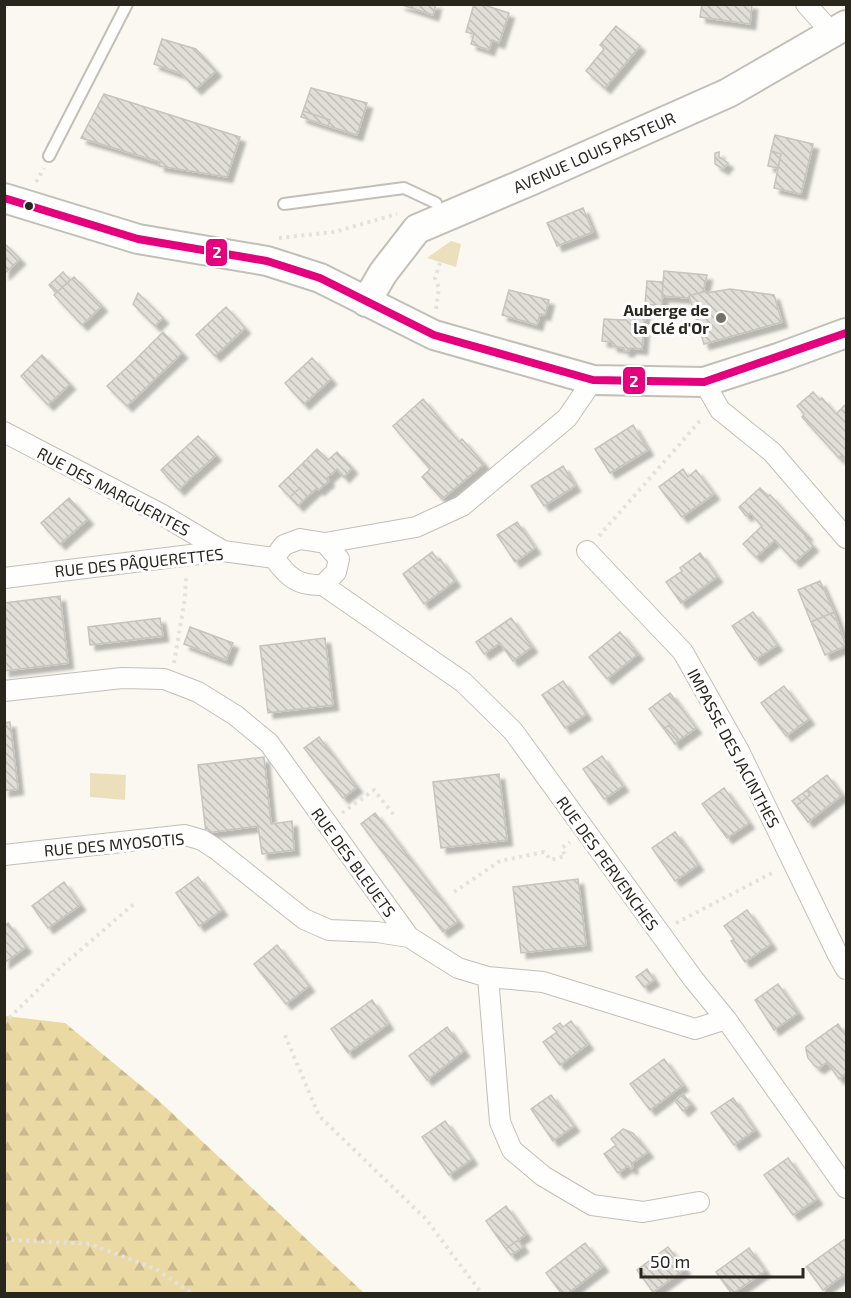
<svg xmlns="http://www.w3.org/2000/svg" width="851" height="1298" viewBox="0 0 851 1298" font-family="'Exo 2',sans-serif">
<defs>
<pattern id="forest-firs" width="22" height="20" patternUnits="userSpaceOnUse" patternTransform="scale(1.5)"><rect width="22" height="20" fill="#ebd9a4"/><path d="M5 1l3.5 6h-7zM16 11l3.5 6h-7z" fill="#caba8d"/></pattern>
<pattern id="building-back-hatch" width="6" height="6" patternUnits="userSpaceOnUse" patternTransform="scale(1.5)"><rect width="6" height="6" fill="#e0ded7"/><path d="M-1 5l2 2M0 0l6 6M5-1l2 2" fill="none" stroke="#c0beb8"/></pattern>
<filter id="shadow"><feDropShadow dx="5.5" dy="5.5" stdDeviation="1.5" flood-color="#0004"/></filter>
</defs>
<rect width="100%" height="100%" fill="#faf8f1"/>
<path fill="#ecdfbc" d="M451,241L461,244L456,267L427,258Z
M90,773L126,775L125,800L90,797Z"/>
<path fill="url(#forest-firs)" d="M5,1016L65,1023L157,1099L364,1293H5Z"/>
<path fill="url(#building-back-hatch)" stroke="#c6c4bd" stroke-width="1.5" filter="url(#shadow)" d="M399,4H436L433,15Z
M474,4H481L509,13L499,43L492,40L489,50L471,44L474,34L466,32Z
M702,4H752L750,24L700,17Z
M616,26L640,46L605,88L586,71L604,49L600,45Z
M162,39L196,49L216,71L196,89L182,74L154,64Z
M311,88L367,103L357,135L328,126L330,120L303,111Z
M104,94L240,137L227,177L159,166L160,162L81,138Z
M303,111L330,120L328,126L301,117Z
M775,135L813,144L801,194L774,188L781,154L771,151Z
M771,151L781,154L778,168L768,166Z
M719,152V157L728,163L723,169L715,164V153Z
M583,208L593,232L557,246L547,223Z
M4,243L20,259L4,274Z
M664,271L707,275L703,292L689,296V298L662,296Z
M63,272L70,280L56,293L49,285Z
M74,277L102,306L82,325L54,295Z
M647,281L663,282L662,306L645,304Z
M730,289L774,295L782,322L704,344L689,296L705,291L706,293Z
M509,290L549,300L545,315L540,314L537,325L502,315Z
M138,293L163,318L155,326L133,304Z
M226,307L245,328L215,356L196,335Z
M624,311L645,313L642,349L630,348L629,351H624V348L612,346V342L602,341L604,319L624,320Z
M163,332L182,353L155,379L136,359Z
M42,355L70,384L48,405L21,376Z
M312,358L331,379L304,404L285,383Z
M136,359L155,379L127,406L107,386Z
M813,392L820,400L822,398L836,414L846,404V463L841,456L839,458L802,417L804,414L797,406Z
M423,399L459,442L462,439L484,464L442,499L422,477L430,469L393,426Z
M633,425L648,450L610,473L595,449Z
M198,436L216,455L193,476L175,457Z
M317,449L328,460L337,452L352,468L344,477L337,469L327,478L329,481L324,485L303,463Z
M175,457L193,476L179,490L161,470Z
M303,463L324,485L319,490L317,488L307,497L300,488L290,497L279,486Z
M563,466L575,486L544,506L531,486Z
M683,469L688,477L696,470L714,494L682,517L659,487Z
M300,488L307,497L298,506L290,497Z
M760,488L768,496L770,495L807,535L805,537L813,546L795,562L775,540L756,557L743,544L762,526L750,513L746,516L739,507Z
M69,498L88,519L60,544L41,523Z
M517,522L535,548L515,562L497,535Z
M432,552L438,560L440,559L455,581L424,604L403,574Z
M700,553L717,577L681,603L666,582L682,571L680,568Z
M820,581L834,612L811,622L798,590Z
M60,596L68,663L4,671V603Z
M753,612L777,645L755,660L732,626Z
M834,612L846,646L825,655L811,622Z
M160,618L163,636L90,645L88,627Z
M511,618L532,647L513,661L500,643L484,654L476,642Z
M190,627L233,643L226,660L184,644Z
M620,632L638,654L607,679L589,657Z
M325,638L333,705L268,713L260,646Z
M563,681L586,714L565,728L542,695Z
M784,686L809,719L786,736L761,703Z
M670,693L696,728L679,740L669,725L664,729L649,709Z
M10,722L18,789L4,791V723Z
M669,725L679,740L675,744L664,729Z
M319,737L357,787L343,798L304,748Z
M602,756L623,786L604,799L583,769Z
M264,757L271,824L292,821L294,850L262,854L258,826L206,833L198,765Z
M499,774L507,840L441,848L433,782Z
M827,775L842,795L808,822L796,806L810,795L807,790Z
M724,788L749,823L727,838L702,804Z
M807,790L810,795L796,806L792,801Z
M375,813L458,921L443,932L361,824Z
M675,832L698,865L675,881L652,848Z
M198,877L222,910L199,926L176,893Z
M578,879L586,945L521,953L513,887Z
M64,882L80,905L48,928L32,906Z
M747,910L771,944L745,962L731,941L734,939L724,926Z
M8,923L26,947L4,963V926Z
M277,945L309,986L286,1004L254,964Z
M647,969L654,980L644,987L636,977Z
M778,984L798,1013L774,1030L755,1000Z
M372,1000L388,1024L348,1053L331,1029Z
M571,1021L588,1044L560,1065L543,1042L557,1032L553,1028L560,1023L563,1027Z
M838,1024L846,1036V1073L839,1079L827,1062L819,1068L815,1066L808,1058L806,1050V1047Z
M447,1027L464,1051L427,1080L409,1056Z
M664,1059L683,1085L650,1110L630,1084Z
M683,1094L691,1104L683,1111L675,1101Z
M551,1095L574,1126L553,1141L531,1109Z
M733,1098L755,1130L734,1145L711,1113Z
M445,1121L472,1159L449,1175L422,1137Z
M623,1129L633,1133L648,1152L631,1164L633,1167L631,1169L628,1166L618,1173L604,1154L616,1145L611,1139Z
M788,1158L817,1199L793,1215L764,1175Z
M506,1206L526,1234L506,1249L486,1221Z
M845,1239L846,1241V1273L823,1290L806,1267Z
M518,1240L523,1247L511,1255L506,1249Z
M585,1243L603,1266L567,1294H562L546,1273Z
M668,1247L685,1269L653,1292L637,1270Z
M749,1248L765,1271L732,1294L716,1272Z"/>
<g fill="none" stroke-linecap="round" stroke-linejoin="round">
<g stroke="#c2bfb8" stroke-width="14">
<path id="lane" d="M49,156L127,4
M284,204L404,188L436,203"/>
</g>
<g stroke="#c2bfb8" stroke-width="22">
<path id="street" d="M806,4L832,33
M704,382L720,410L772,452L846,538
M4,432L161,514L223,551
M300,539L325,543L339,559L336,572L323,585C297,586 288,577 274,558L284,545Z
M325,543L416,527L462,506L567,418L593,380
M587,551L683,652L740,753L837,953L846,969
M4,578L223,551L274,558
M323,585L463,682L513,731L694,980L726,1019L846,1188
M4,691L122,678L164,679L198,692L235,715L269,743L409,937L458,968L488,977L543,982L695,1029L726,1019
M4,855L185,835L202,840L216,849L304,919L329,930L377,932L409,937
M488,977L500,1122L512,1150L543,1176L592,1205L643,1212L699,1202"/>
</g>
<g stroke="#c2bfb8" stroke-width="32">
<path id="secondary" d="M4,198L138,239L267,261L320,278L434,335L593,380L704,382L781,357L846,333
M366,302L383,273L417,229L530,181L728,93L846,25"/>
</g>
<path stroke="#e2e2df" stroke-width="4" stroke-dasharray="3 4.5" stroke-linecap="butt" d="M36,182L44,168
M279,238L334,232L397,214
M436,309L439,288L435,278L440,263
M599,536L699,422L704,419
M174,663L185,598L186,578
M342,813L374,790L394,815
M454,892L500,861L544,852L551,860L565,856L562,848L570,842
M676,923L776,871
M4,1023L63,965L135,903
M285,1035L319,1116L426,1219L482,1294
M4,1238L14,1240L90,1244L156,1269L193,1294"/>
<use href="#lane" stroke="#fefefd" stroke-width="10"/>
<use href="#street" stroke="#fefefd" stroke-width="20"/>
<use href="#secondary" stroke="#fefefd" stroke-width="28"/>
<g stroke="#fff" stroke-width="12">
<path id="bus-1" d="M4,198L138,239L267,261L320,278L434,335L593,380L704,382L846,333"/>
</g>
<use href="#bus-1" stroke="#e5007d" stroke-width="8"/>
</g>
<circle fill="#29261e" stroke="#fff" stroke-width="2" cx="29" cy="206" r="5"/>
<circle fill="#727068" stroke="#fff" stroke-width="2" cx="721" cy="318" r="6"/>
<g text-anchor="middle" dominant-baseline="central" stroke-width="6" stroke-linejoin="round" paint-order="stroke">
<g font-size="16" fill="#29261e" stroke="#fff">
<text transform="translate(594 152) rotate(-24)">AVENUE LOUIS PASTEUR</text>
<text transform="translate(114 491) rotate(28)">RUE DES MARGUERITES</text>
<text transform="translate(139 562) rotate(-6)">RUE DES PÂQUERETTES</text>
<text transform="translate(734 748) rotate(62)">IMPASSE DES JACINTHES</text>
<text transform="translate(114 844) rotate(-5)">RUE DES MYOSOTIS</text>
<text transform="translate(354 862) rotate(54)">RUE DES BLEUETS</text>
<text transform="translate(608 863) rotate(54)">RUE DES PERVENCHES</text>
</g>
<g font-size="16" font-weight="bold" fill="#29261e" stroke="#fff" text-anchor="end">
<text x="709" y="309">Auberge de<tspan x="709" dy="18">la Clé d'Or</tspan></text>
</g>
</g>
<g stroke="#fff" stroke-width="2">
<rect x="205" y="238" width="23" height="29" rx="6" fill="#e5007d"/>
<rect x="622" y="366" width="24" height="29" rx="6" fill="#e5007d"/>
</g>
<g font-size="16" text-anchor="middle" font-weight="bold" fill="#fff">
<text x="217" y="258">2</text>
<text x="634" y="387">2</text>
</g>
<rect width="851" height="1298" fill="none" stroke="#29261e" stroke-width="12"/>
<path d="M641 1268v9h162v-9" fill="none" stroke="#29261e" stroke-width="3"/>
<text x="650" y="1268" font-size="18" fill="#29261e" stroke="#ffffff" stroke-width="4.5" paint-order="stroke">50 m</text>
</svg>
